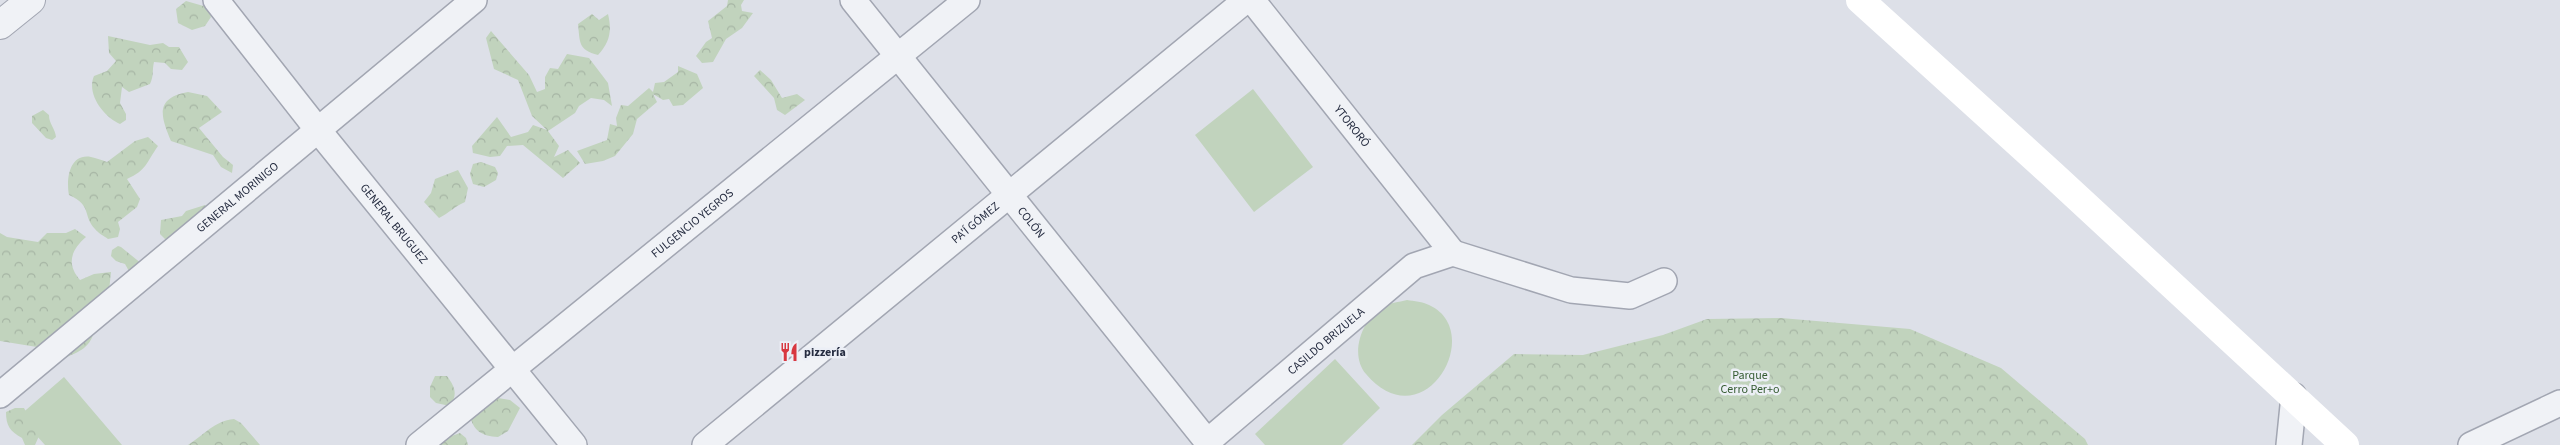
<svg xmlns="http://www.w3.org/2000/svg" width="2560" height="445" viewBox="0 0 2560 445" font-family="'Source Sans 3',sans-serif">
<defs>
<pattern id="forest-crowns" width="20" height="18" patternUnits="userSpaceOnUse" patternTransform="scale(1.25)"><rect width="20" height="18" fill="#c1d3bd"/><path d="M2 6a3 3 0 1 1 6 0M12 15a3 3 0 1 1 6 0" fill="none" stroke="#a6b5a4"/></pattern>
</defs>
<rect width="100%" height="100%" fill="#dde0e8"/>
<path fill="#c1d3bd" d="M1253,89L1313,167L1254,212L1195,135Z
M1407,300C1414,301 1423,302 1429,305C1487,331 1424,442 1366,374C1349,354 1362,320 1382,307C1389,303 1399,302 1407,300Z
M1335,359L1380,408L1342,445H1265L1255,434Z
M64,377L122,445H45L19,416Z"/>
<path fill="url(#forest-crowns)" d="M728,0H744L741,5L742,11L753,13L742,28L726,39L713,62L702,63L696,56L706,42L712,38L708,21L727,6Z
M186,1L207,7L211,17L205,26L192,30L178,23L176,9Z
M592,14L599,20L608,14C612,31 610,42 598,55C578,50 580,42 578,24Z
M491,31L529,75L537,92L545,89V77L550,68L558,69L567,54L589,58L608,83L612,106L604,100L591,98L579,106L575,113L548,131L559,146L554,157L568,150L580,163L563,178L523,145L507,146L500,156L490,157L473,153L472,146L497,117L511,137L528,132L533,125L547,130L532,116L518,80L494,69L486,38Z
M108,36L150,45L163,43L169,47H179L188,62L182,70L171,69L165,63L154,62C152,70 154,76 150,84L129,92L122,87L120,103L126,114V120L120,124C104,117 86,94 94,76L107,71L116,61L109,53Z
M678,66L697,74L703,88L683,105L673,106L669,99L663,100L653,94L657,102L637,119L633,134L615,156L603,161L585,164L577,151L607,140L610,124L617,126L616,118L621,105L628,106L649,88L653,92L655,83L664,82L678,72Z
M760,70L771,80L782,98L797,94L805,100L785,115L777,110L774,98L754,76Z
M188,92L207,96L222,112L199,128L223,157L233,165L232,173L221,167L213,155L171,141C161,117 154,98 188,92Z
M43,110L49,115C49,124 55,128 56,137L52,140L46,138L32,123V116Z
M148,137L158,146C146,163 147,170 127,179L140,199L137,207L118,222L120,229L118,237L108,239C104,236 98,233 95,229C82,215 93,206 69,195C66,180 69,153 91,157C96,158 102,160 107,162L135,141Z
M481,162L495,167L498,173L496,180L484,187L473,184L470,174L473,164Z
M458,170L468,188L465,202C455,206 449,213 439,218L424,202L431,193L435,179Z
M205,205L208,209L175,237L165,239L160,234L161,220L182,216L186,211Z
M75,229L86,237C71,250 66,264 80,280L94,274L111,272L109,291C92,306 102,334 84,348C79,352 71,355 65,358L37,347L0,341V233L7,237L38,242L47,233H66Z
M118,246L121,247L142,264L130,273L125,264L116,261L111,256L112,250Z
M1781,318L1910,329L2001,368L2085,439L2088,445H1412L1442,415L1514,354L1583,355L1663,335L1707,319Z
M435,376H447C455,387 458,394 450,406L436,403L430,397V387Z
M498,398L510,400L520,408L508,431L498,437C482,436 473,431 470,415Z
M15,408H24L39,436L35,445H25L22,438C10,431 6,426 6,412Z
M234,419L241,423L260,445H188C204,435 214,421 234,419Z
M460,433L466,438L468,445H437L446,438Z"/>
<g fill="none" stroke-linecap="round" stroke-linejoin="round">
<g stroke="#a2a6b2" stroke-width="28">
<g id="minor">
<path id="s1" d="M216,0L318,130L574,445"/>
<path id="s2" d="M853,0L1210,445"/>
<path id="s3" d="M1252,0L1453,253"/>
<path d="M1453,253L1571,290L1630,296L1664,281"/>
<path id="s4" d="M0,395L474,0"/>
<path id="s5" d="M1207,442L1414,266L1453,253"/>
<path id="s6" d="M419,445L967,0"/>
<path id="s7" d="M705,445L1246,0"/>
<path d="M2289,445L2294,396"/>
<path d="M2471,445L2560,403"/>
</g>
</g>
<g stroke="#a2a6b2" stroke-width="30">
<path id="tertiary" d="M0,25L31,0"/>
</g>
<use href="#minor" stroke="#f0f2f6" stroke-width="25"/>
<use href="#tertiary" stroke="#f0f2f6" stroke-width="28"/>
<path stroke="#fff" stroke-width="28" d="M1860,0L2052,174L2345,445"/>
</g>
<defs>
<g id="restaurant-bare" transform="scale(1.5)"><path d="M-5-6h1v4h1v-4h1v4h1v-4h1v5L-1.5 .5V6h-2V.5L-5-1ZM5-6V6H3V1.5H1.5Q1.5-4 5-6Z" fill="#d8373f" stroke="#eceff6" stroke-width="2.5" paint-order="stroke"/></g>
</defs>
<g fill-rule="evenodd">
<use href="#restaurant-bare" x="789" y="352"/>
</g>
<g text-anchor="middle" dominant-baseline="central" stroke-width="5" stroke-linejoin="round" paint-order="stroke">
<g font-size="12" fill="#252c40" stroke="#eceff6">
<text stroke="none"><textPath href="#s3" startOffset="161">YTORORÓ</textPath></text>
<text stroke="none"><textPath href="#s4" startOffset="309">GENERAL MORINIGO</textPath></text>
<text stroke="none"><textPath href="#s6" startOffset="352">FULGENCIO YEGROS</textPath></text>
<text stroke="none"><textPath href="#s1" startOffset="286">GENERAL BRUGUEZ</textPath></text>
<text stroke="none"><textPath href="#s7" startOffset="350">PA'Í GÓMEZ</textPath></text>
<text stroke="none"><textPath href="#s2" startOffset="285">COLÓN</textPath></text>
<text stroke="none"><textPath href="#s5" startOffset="156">CASILDO BRIZUELA</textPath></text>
</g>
<g font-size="12" font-weight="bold" fill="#252c40" stroke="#eceff6" text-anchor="start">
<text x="804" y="352">pizzería</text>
</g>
<g font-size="12" fill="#355c32" stroke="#eceff6">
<text x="1750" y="375">Parque<tspan x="1750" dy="14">Cerro Per+o</tspan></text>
</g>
</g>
</svg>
